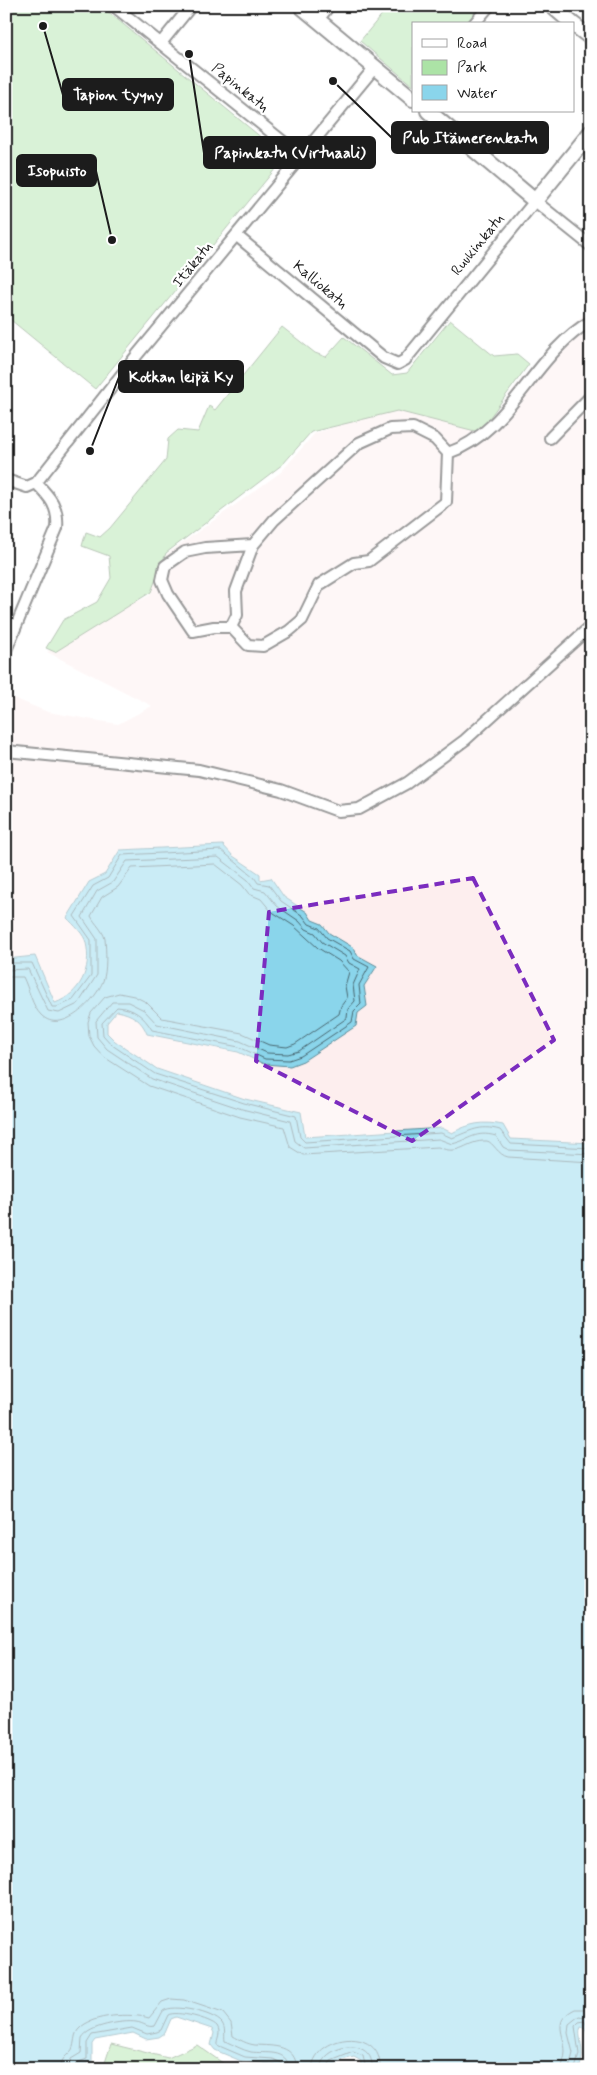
<svg xmlns="http://www.w3.org/2000/svg" width="597" height="2075" viewBox="0 0 597 2075" font-family="Mynerve,sans-serif">
<rect width="100%" height="100%" fill="#fff"/>
<filter id="ink" filterUnits="userSpaceOnUse"><feTurbulence type="fractalNoise" baseFrequency=".02" numOctaves="2"/><feDisplacementMap in="SourceGraphic" scale="10" xChannelSelector="R" yChannelSelector="G"/><feConvolveMatrix kernelMatrix="1 2 1 2 8 2 1 2 1" color-interpolation-filters="sRGB"/></filter>
<g filter="url(#ink)">
<path fill="#fdeeee" d="M591,308V1143L511,1139L503,1125L468,1124L452,1133L442,1128L305,1137L301,1112L245,1099L157,1069L115,1041L107,1033V1023L117,1011L127,1013L137,1019L144,1026L147,1034L238,1052L264,1064L362,1011L366,997L364,986L377,966L357,955L354,948L329,933L322,924L312,920L307,912L284,897L271,878L260,880V874L233,856L223,845L120,850L105,874L89,882L86,974L70,997L55,1003L35,957L6,959V695L48,712L118,724L152,706L47,652L128,598L139,601L150,595L158,566L168,553L281,472L315,433L401,407L408,414L476,424L491,418L522,378L562,334Z"/>
<path fill="#ace3a6" stroke="#648061" d="M6,6H101L285,157L95,389L6,316Z
M389,6H481L467,24H413V86L360,41Z
M450,320L494,356L517,354L529,364L479,432L397,411L311,432L283,464L166,553L151,592L55,652L46,648L63,620L97,602L111,578L109,556L82,546L86,532L100,537L110,528L166,460L168,439L178,430L198,432L209,406L215,410L282,327L315,353L326,357L344,337L392,375L407,373Z
M111,2044L168,2058L197,2045L227,2066L224,2069H103Z"/>
<path fill="#8ad5eb" stroke="#5e8b98" d="M223,845L233,856L260,874V880L271,878L284,897L307,912L312,920L322,924L329,933L354,948L357,955L377,966L364,986L367,1006L358,1013L356,1026L303,1061L290,1066L264,1064L238,1052L147,1034C142,1020 132,1014 117,1011L107,1023V1033L115,1041L157,1069L245,1099L301,1112L305,1137L442,1128L452,1133C470,1123 483,1121 503,1125L511,1139L591,1143V2044L585,2028L581,2027C576,2035 587,2051 579,2069H360L361,2061L354,2057L342,2060L329,2069H281L272,2064L241,2061L215,2050L211,2045L214,2033L212,2029L176,2017L171,2019L165,2033L159,2037L146,2039L133,2033L95,2040L92,2044V2061L74,2069H6V959L35,956L55,1003C80,994 92,969 86,943C85,935 73,924 67,918L89,882L105,874L120,850Z"/>
<g fill="none" stroke-linecap="round" stroke-linejoin="round">
<path stroke="#48666f" stroke-width="1" d="M6,963H32L52,1007H57L73,1000L91,976V940L74,916L93,886L108,878L122,855L221,850L254,877L258,883L269,885L281,901L303,916L309,924L319,928L327,938L350,951L354,959L369,967L359,985L361,1004L354,1011L352,1022L301,1056L289,1060L265,1059L239,1047L152,1030C144,1016 133,1008 117,1007L102,1023L103,1035L112,1045L155,1074L244,1103L296,1116L300,1137L305,1142L441,1133L452,1138C471,1131 479,1124 500,1130L511,1144L591,1148
M6,970L28,969L48,1011L59,1013L78,1004L97,975V939L82,917L97,891L113,882L127,861L218,857L248,880L254,888L265,891L277,906L299,921L306,929L315,933L322,942L345,956L349,963L360,969L353,985L355,1001L348,1009L347,1018L299,1051L288,1054L267,1053L240,1041L157,1024L144,1010L128,1002H112L96,1021L97,1037L107,1049L152,1079L242,1109L290,1121L295,1141L304,1148L439,1139L452,1144C470,1140 475,1130 496,1136L503,1147L509,1150L591,1154
M6,977H23C29,989 32,1006 41,1015C62,1036 96,1000 103,981C107,971 106,950 105,939C103,930 95,924 91,916L102,897L118,887L132,868L215,864L242,885L249,894L261,899L271,911L294,926L318,948L339,961L349,972L345,986L347,998L341,1006L339,1014L295,1044L287,1047L269,1045L242,1033L162,1018L146,1002L134,996L119,993L105,997L91,1013L88,1022L89,1036L94,1046L104,1057L149,1086L240,1117L284,1127L290,1147L303,1155L438,1147C461,1157 465,1140 487,1141C493,1142 498,1155 508,1157L591,1162
M60,2069C61,2055 71,2055 73,2047C75,2040 74,2034 79,2029C92,2014 132,2013 149,2018L162,2002L171,1999L184,2000L223,2013L231,2023L233,2036C240,2040 247,2044 255,2045C273,2046 296,2044 297,2069
M68,2069L71,2059L81,2053L82,2038C88,2026 123,2020 136,2022C144,2023 147,2028 155,2026L163,2011C174,2003 214,2013 222,2023C226,2029 224,2035 225,2041C234,2045 242,2050 251,2052C265,2054 288,2048 289,2069
M74,2069L76,2063L87,2059V2043L92,2035L132,2028L147,2034L157,2032L161,2030L168,2015C176,2010 211,2019 217,2026C222,2033 216,2039 217,2045L245,2057L273,2059L282,2063L283,2069
M312,2069C314,2034 383,2025 380,2069
M320,2069C322,2044 375,2035 372,2069
M326,2069L331,2061L353,2052L363,2056L366,2069
M562,2069C562,2063 565,2058 565,2052C565,2034 551,2021 575,2009H591
M569,2069L573,2053L568,2033L569,2024L579,2016L591,2018
M575,2069L579,2054L575,2026L579,2022L584,2021L591,2030"/>
<g stroke="#1c1c1c" stroke-width="14">
<path id="minor" d="M114,6L301,156
M318,20L329,6
M474,24L489,6
M161,43L191,6
M237,236L384,358L398,364L405,360L535,201L591,246
M550,438L591,396
M6,480L27,487L36,483
M36,483L137,355L375,67
M253,545L205,548L185,552L165,566L162,580L168,594L193,631L214,627H231L237,615L236,591L253,545L274,520L359,443L390,429L413,428L435,439L448,453
M231,627L248,645L263,646L289,631L302,620L319,585L354,563L369,561L446,502L448,453C512,431 533,354 591,321
M6,650L57,528C59,507 50,497 36,483
M6,751L199,770L281,790L338,811L359,809L407,783L465,740L591,626"/>
</g>
<g stroke="#1c1c1c" stroke-width="18">
<path id="major" d="M301,6L413,99
M552,6L573,24
M573,24L591,38
M428,111L535,201L591,132"/>
</g>
<use href="#minor" stroke="#fff" stroke-width="10"/>
<use href="#major" stroke="#fff" stroke-width="14"/>
</g>
</g>
<path d="M0 0H597V2075H0ZM473,878L554,1040L412,1141L256,1061L269,912Z" fill="#fff" fill-opacity=".55" fill-rule="evenodd"/>
<path fill="none" stroke="#7b2cbf" stroke-width="4" stroke-dasharray="10 6" stroke-linejoin="round" d="M473,878L554,1040L412,1141L256,1061L269,912Z"/>
<g text-anchor="middle" dominant-baseline="central" stroke-width="4.5" stroke-linejoin="round" paint-order="stroke">
<g font-size="15" fill="#1c1c1c" stroke="#fff">
<text transform="translate(240 88) rotate(39)">Papinkatu</text>
<text transform="translate(478 245) rotate(-51)">Ruukinkatu</text>
<text transform="translate(193 265) rotate(-51)">Itäkatu</text>
<text transform="translate(320 285) rotate(40)">Kalliokatu</text>
</g>
</g>
<path fill="none" stroke="#1c1c1c" stroke-width="2" d="M43 26L63 95M333 81L392 138M189 54L204 153M112 240L96 171M90 451L119 377"/>
<g fill="#1c1c1c" stroke="#fff" stroke-width="2">
<circle cx="43" cy="26" r="5"/>
<circle cx="333" cy="81" r="5"/>
<circle cx="189" cy="54" r="5"/>
<circle cx="112" cy="240" r="5"/>
<circle cx="90" cy="451" r="5"/>
</g>
<g fill="#1c1c1c" stroke="#1c1c1c" stroke-width="2">
<rect x="63" y="79" width="110" height="31" rx="5"/>
<rect x="392" y="122" width="156" height="31" rx="5"/>
<rect x="204" y="137" width="171" height="31" rx="5"/>
<rect x="17" y="155" width="79" height="31" rx="5"/>
<rect x="119" y="361" width="124" height="31" rx="5"/>
</g>
<g font-size="16" text-anchor="middle" font-weight="bold" fill="#fff">
<text x="118" y="100">Tapion tyyny</text>
<text x="470" y="143">Pub Itämerenkatu</text>
<text x="290" y="158">Papinkatu (Virtuaali)</text>
<text x="57" y="176">Isopuisto</text>
<text x="181" y="382">Kotkan leipä Ky</text>
</g>
<rect width="597" height="2075" fill="none" stroke="#fff" stroke-width="25"/>
<rect x="12" y="12" width="572" height="2050" fill="none" stroke="#1c1c1c" stroke-width="2" filter="url(#ink)"/>
<rect x="412" y="22" width="162" height="90" fill="#ffffff" stroke="#a4a4a4"/>
<rect x="422" y="39" width="25" height="8" fill="#ffffff" stroke="#a4a4a4"/>
<text x="457" y="48" font-size="15" fill="#1c1c1c">Road</text>
<rect x="422" y="60" width="25" height="15" fill="#ace3a6" stroke="#a4a4a4"/>
<text x="457" y="72" font-size="15" fill="#1c1c1c">Park</text>
<rect x="422" y="85" width="25" height="15" fill="#8ad5eb" stroke="#a4a4a4"/>
<text x="457" y="98" font-size="15" fill="#1c1c1c">Water</text>
</svg>
